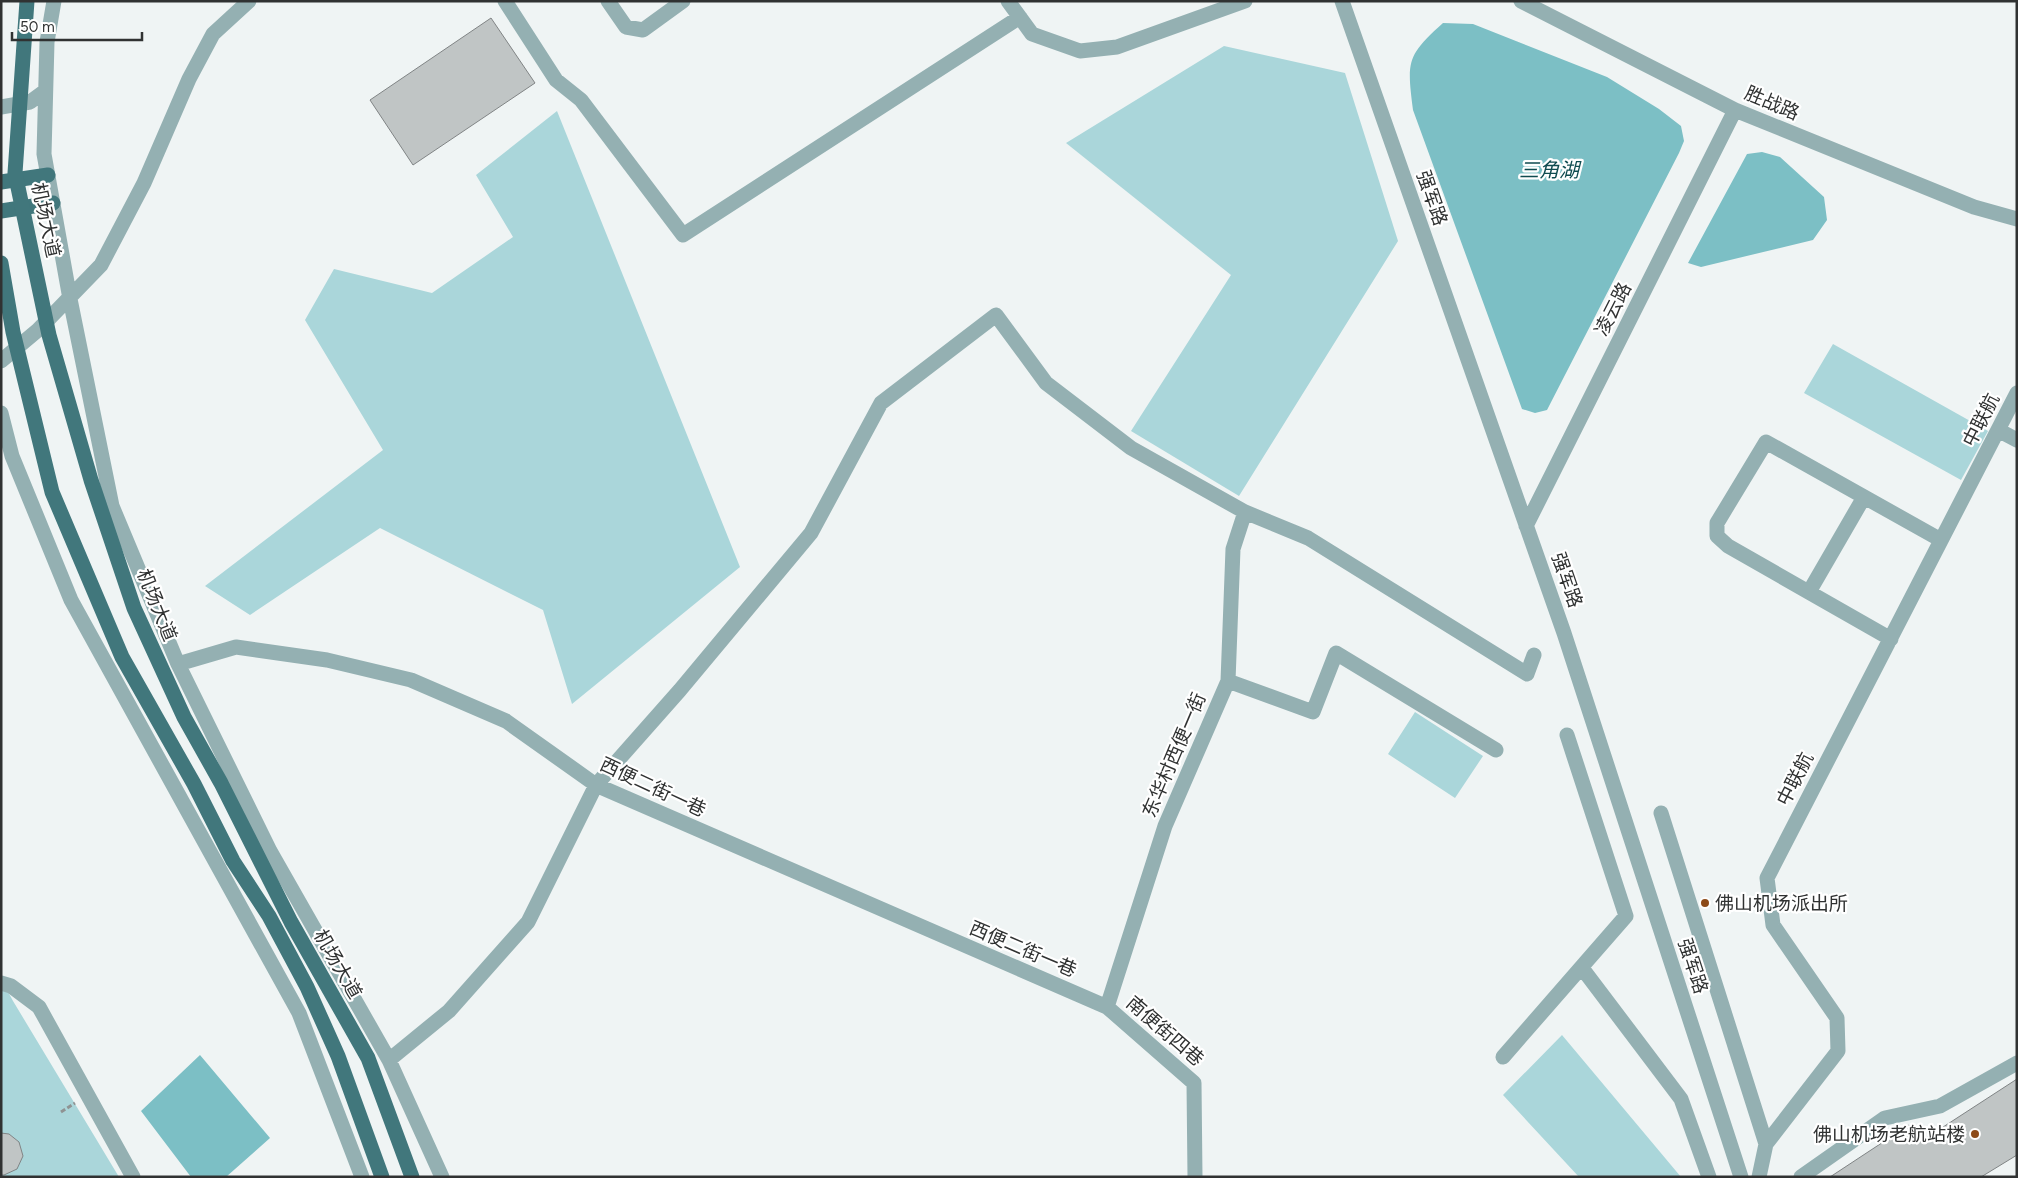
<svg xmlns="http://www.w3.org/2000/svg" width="2018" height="1178" viewBox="0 0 2018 1178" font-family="Figtree,'Noto Sans SC',sans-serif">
<rect width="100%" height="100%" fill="#eff4f4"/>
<path fill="#aad6da" d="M1224,46L1345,73L1398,241L1239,496L1131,431L1231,275L1066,143Z
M557,111L740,567L572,704L543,610L380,528L250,615L205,586L383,450L305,320L334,269L432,293L513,237L476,175Z
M1833,344L1988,431L1961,480L1804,393Z
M1415,712L1483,756L1455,798L1388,754Z
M1,979L13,1001L119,1177H1Z
M1562,1035L1681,1177H1579L1503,1095Z"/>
<path fill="#7cbfc5" d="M1443,23L1473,24L1607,77L1659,109L1681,126L1684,141L1679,153L1547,410L1535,413L1522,409L1413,110C1407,62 1406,56 1443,23Z
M1762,152L1780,157L1824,197L1827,220L1813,240L1701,267L1688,263L1747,154Z
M200,1055L270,1138L226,1177H191L141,1111Z"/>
<path fill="#c0c5c5" stroke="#808485" d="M491,18L535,83L413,165L370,100Z
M2017,1079V1155L1981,1177H1830L1909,1125L1920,1142Z
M1,1133L9,1134L19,1142L23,1156L17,1169L4,1175H1Z"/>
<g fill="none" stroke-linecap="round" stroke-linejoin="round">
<path stroke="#8f9393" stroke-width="3" stroke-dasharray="5 2.5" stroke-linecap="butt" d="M61,1112L75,1103"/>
<path stroke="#94b0b2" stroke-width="15" d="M54,1L47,42L44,154L70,299L112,506L178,664L270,851L389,1060L442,1177
M505,1L556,80L581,100L683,235L1020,17
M608,1L626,27L643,30L683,1
M1008,1L1032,34L1080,51L1117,47L1245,1
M1342,1L1564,633L1741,1177
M1521,1L1735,110L1974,207L2017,219
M1,107L30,102L45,91
M1,361L38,330L101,265L144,183L189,79L213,34L249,1
M1,413L12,456L71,600L299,1013L362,1177
M1998,430L2017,440
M1526,526L1735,110
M1809,592L1864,497
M1891,639L1728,546L1717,536V523L1766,442L1941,540
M178,664L236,647L327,660L411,680L506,721L596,785L1107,1007L1194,1083L1195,1177
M1228,681L1313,712L1336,653L1496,750
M1661,813L1766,1144
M1582,968L1681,1099L1709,1177
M1,983L11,986L39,1007L133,1177
M1107,1007L1165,826L1228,681L1233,549L1245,512
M1503,1057L1626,916L1567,735
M389,1060L449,1011L528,922L596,785L680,690L811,533L881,403L996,315L1046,383L1131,448L1245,512L1308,538L1527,674L1534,655
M1759,1177L1766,1144L1838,1051L1837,1018L1773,925L1767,878L2017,393
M1801,1177L1885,1118L1940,1106L2017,1063"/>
<path stroke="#41777c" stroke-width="15" d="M1,182L48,175
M1,211L53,203"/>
<path stroke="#41777c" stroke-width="15" d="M27,1L15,173L49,335L91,480L134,608L184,717L221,783L291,922L368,1058L412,1177
M1,263L13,332L52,492L122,657L194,784L233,861L269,916L307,987L338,1056L382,1177"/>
</g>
<g fill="#8d4b19" stroke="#fff" stroke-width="2">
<circle cx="1705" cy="903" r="5"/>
<circle cx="1975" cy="1134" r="5"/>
</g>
<g text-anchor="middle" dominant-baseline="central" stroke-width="4.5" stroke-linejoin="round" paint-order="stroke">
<g font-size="19" fill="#303232" stroke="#fff">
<text transform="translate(1772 103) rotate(23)">胜战路</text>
<text transform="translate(1432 198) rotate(71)">强军路</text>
<text transform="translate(46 220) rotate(78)">机场大道</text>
<text transform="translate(1613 309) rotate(-63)">凌云路</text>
<text transform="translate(1981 420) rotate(-63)">中联航</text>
<text transform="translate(1567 580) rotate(71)">强军路</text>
<text transform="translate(157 605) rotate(68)">机场大道</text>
<text transform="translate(1174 755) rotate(-67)">东华村西便一街</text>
<text transform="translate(1795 779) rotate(-63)">中联航</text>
<text transform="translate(653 787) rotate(25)">西便二街一巷</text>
<text transform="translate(1023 949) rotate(23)">西便二街一巷</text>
<text transform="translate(338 964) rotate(60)">机场大道</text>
<text transform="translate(1693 966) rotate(72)">强军路</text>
<text transform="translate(1165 1031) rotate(41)">南便街四巷</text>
</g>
<g font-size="19" fill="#303232" stroke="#fff" text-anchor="start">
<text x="1715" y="903">佛山机场派出所</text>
<text x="1965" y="1134" text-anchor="end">佛山机场老航站楼</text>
</g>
<g font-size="20" font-style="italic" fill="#0f4b50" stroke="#fff">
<text x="1549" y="170">三角湖</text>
</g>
</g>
<rect width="2018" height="1178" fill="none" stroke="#303232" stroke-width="5"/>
<path d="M12 32v8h130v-8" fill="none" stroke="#303232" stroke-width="2.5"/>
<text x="20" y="32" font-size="15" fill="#303232" stroke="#ffffff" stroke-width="4" paint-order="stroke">50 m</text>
</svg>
